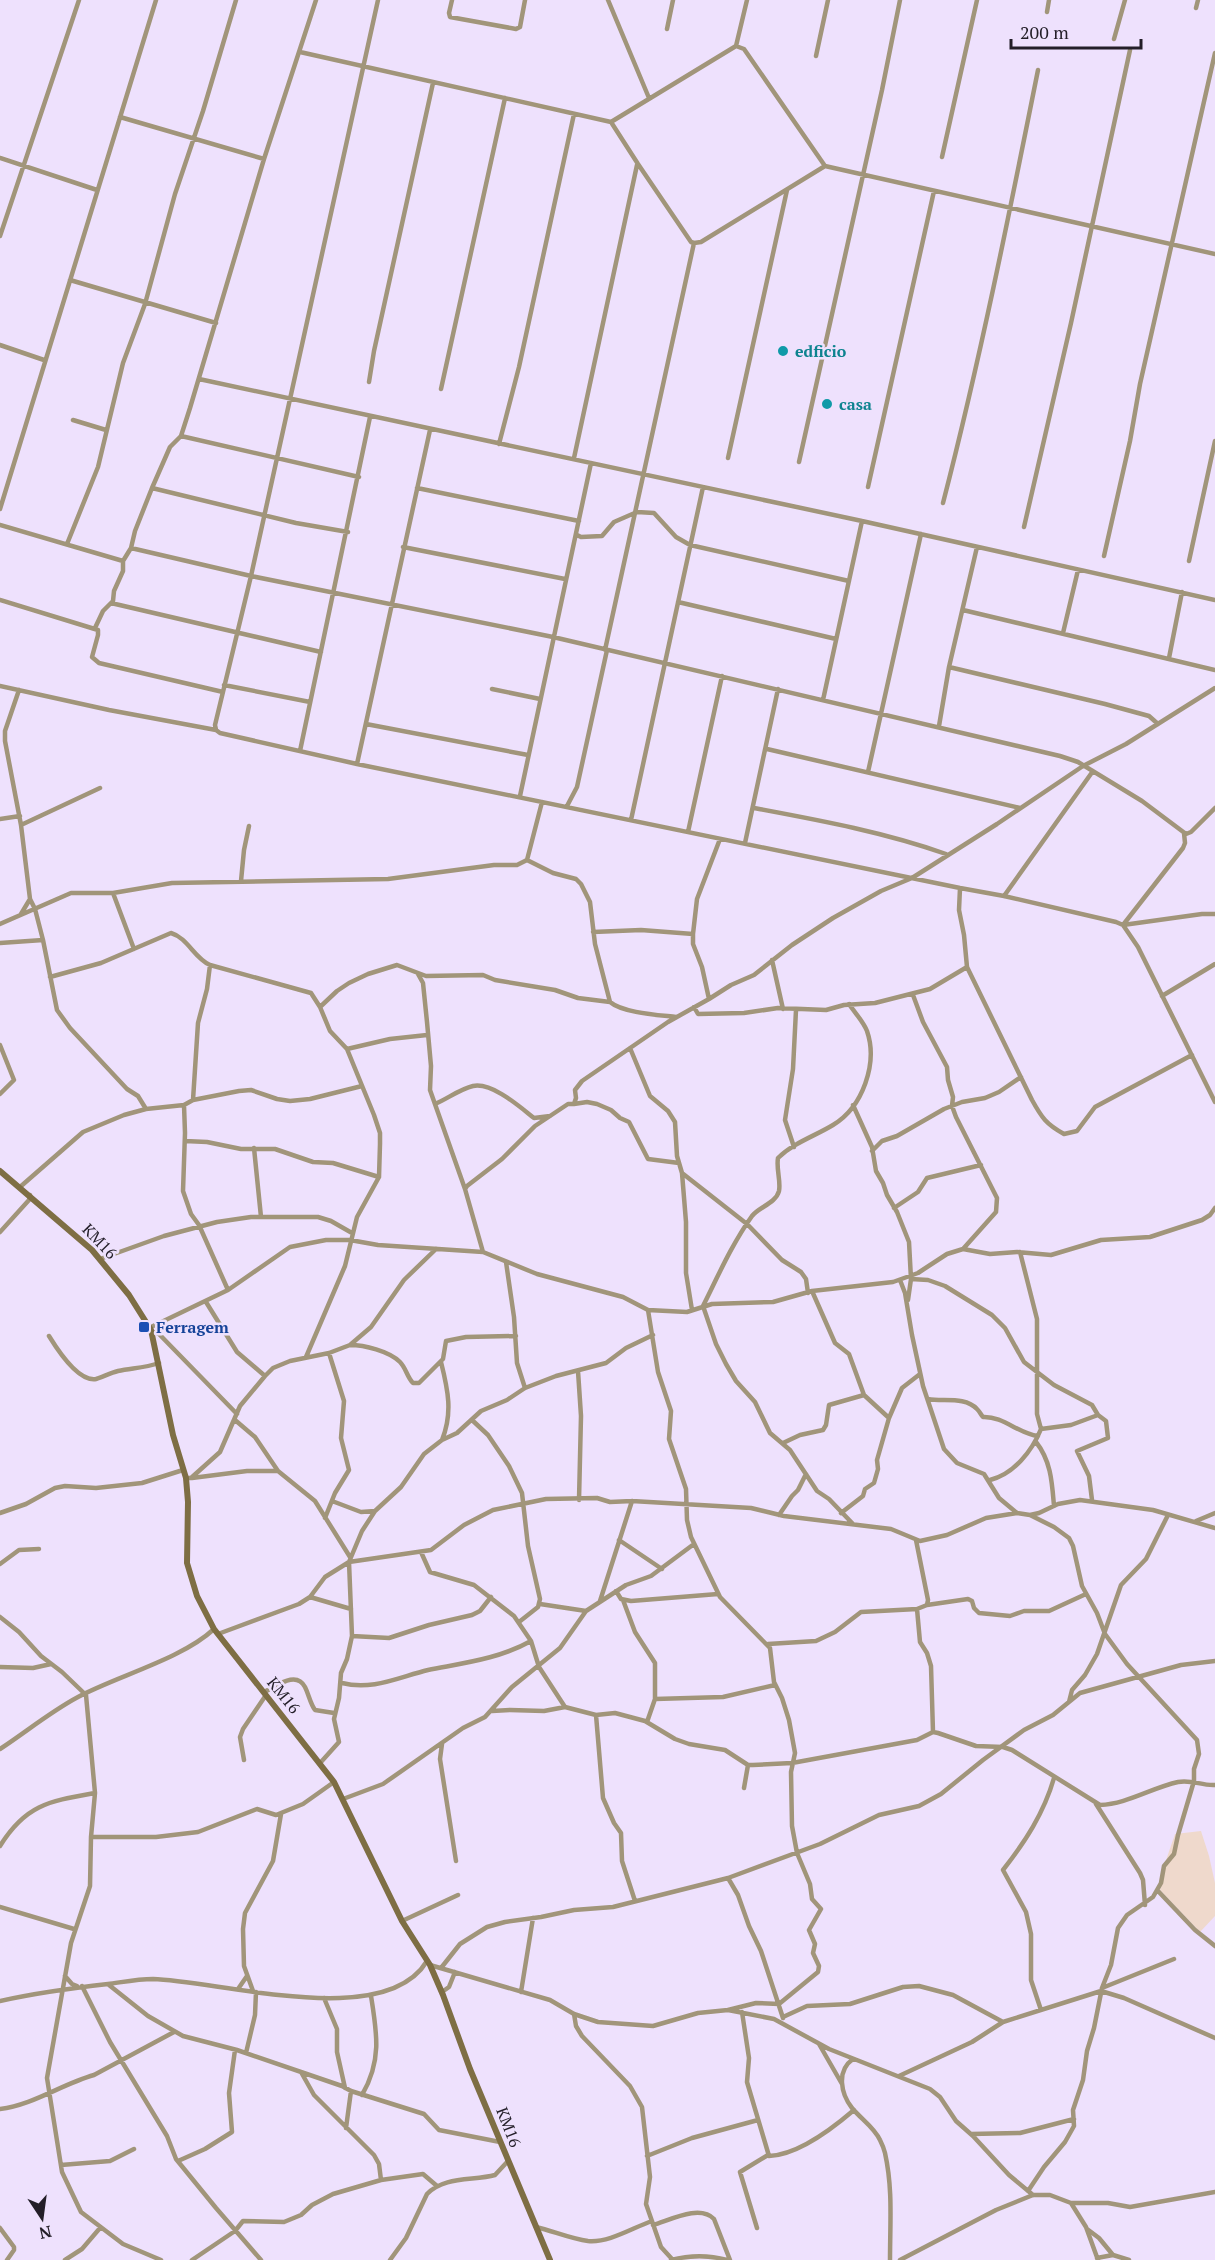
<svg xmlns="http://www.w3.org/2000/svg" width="1215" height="2260" viewBox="0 0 1215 2260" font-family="'PT Serif',serif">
<rect width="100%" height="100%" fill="#eee1fd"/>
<path fill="#efd9cc" d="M1201,1831L1209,1856L1215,1883V1916L1200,1932L1160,1890L1164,1866L1175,1834Z"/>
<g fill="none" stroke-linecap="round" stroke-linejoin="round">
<path stroke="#a1957a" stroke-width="4.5" d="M452,0L449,13L450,17L516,29L520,27L525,0
M608,0L649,98
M1196,8L1198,0
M1047,12L1049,0
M667,29L673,0
M1114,39L1125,0
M300,52L611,122
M816,56L828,0
M120,117L264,159
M942,157L977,0
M0,158L97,190
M825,166L1215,254
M0,236L79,0
M694,243L691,242L638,164L611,122L736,46L747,0
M694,243L701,242L825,166L744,49L736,46
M70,280L216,323
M0,345L44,360
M199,379L862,521L1215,600
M369,382L374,351L433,83
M441,389L505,98
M73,420L106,430
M181,436L359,477
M499,444L519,367L574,114
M574,458L637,165
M728,458L787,190
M799,462L882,90L900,0
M868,487L934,191
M152,488L296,523L348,532
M417,488L579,521
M943,503C980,360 1009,215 1038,70
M0,509L156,0
M0,525L123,561L131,548L251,576L553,637L1060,756L1078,762L1142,801L1186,834L1191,832L1215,808
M1024,527L1071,323L1130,50
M577,535L581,537L602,536L614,522L637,512L654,513L676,537L690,545L849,581
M67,544L98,467L123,363L145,304L175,194L203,111L236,0
M403,547L565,579
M131,548L135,531L152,488L170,447L181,436L190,408L264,159L316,0
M1104,556L1130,441L1140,384L1215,53
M1189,561L1215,441
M0,600L98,630V635L92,657L99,663L223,692
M678,602L836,639
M111,603L321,652
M963,610L1215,670
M95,628L103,611L113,601L114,591L123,571V561
M1063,633L1078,570
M605,650L694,243
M1169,658L1182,592
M949,667L1105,704L1149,716L1158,724
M224,685L310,702
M0,686L109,710L216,730L220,733L357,764L960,888L1004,896L1116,922L1123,925L1138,947L1215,1102
M492,689L540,699
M19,690L5,731V741L21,825L30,899L35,909L43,940L57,1010L70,1028L127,1089L138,1096L146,1109
M823,700L862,521
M366,724L528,755
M939,726L949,667L977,547
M216,730L215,725L251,576L378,0
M767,749L1020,808
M300,751L370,417
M357,764L430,430
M868,772L921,534
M520,796L591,463
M567,806L577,787L607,650
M754,808C818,820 884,832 946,854
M0,819L20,816
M631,820L703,487
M21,825L100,788
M688,832L722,676
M745,843L778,689
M527,860L553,873L576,879L581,884L590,902L595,944L610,1002C623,1013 659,1015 676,1017
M241,881L244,850L249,826
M960,888L959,910L964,935L967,967L1032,1100C1042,1118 1046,1124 1064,1134L1077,1131L1095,1107L1192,1055
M113,893L134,949
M1004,896L1093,771
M21,914L30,899
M0,924L71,893H113L172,883L388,879L494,865H517L527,860L542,802
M1123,925L1183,848L1185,843L1184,833
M1123,925L1202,914H1215
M593,932L641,930L693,934
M0,943L43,940
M772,960L783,1009
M418,974L423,983L427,1022L431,1066L430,1090L465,1189
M50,977L101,963L171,933C188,938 194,958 210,965L311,993L320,1007L330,1031L347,1049L374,1115L380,1133V1144L379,1177L357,1217L345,1266L306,1357
M913,995L923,1022L947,1067L948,1080L953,1097L952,1106L956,1117L997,1198L996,1212L963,1249
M1162,996L1215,964
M709,999L731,985L754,975L792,945L833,918L881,891L912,878L997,824L1083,766L1126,744L1215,688
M849,1004C855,1013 863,1021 867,1031C878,1063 863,1107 833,1125C815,1136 793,1143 778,1158C776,1169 781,1181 779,1191C776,1203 759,1207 752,1216C732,1244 718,1276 703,1306L716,1344L726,1364L736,1381L755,1402L770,1433L790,1450L817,1491L829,1499L853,1524
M320,1007L337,991L349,983L368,974L397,965L426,976L483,975L495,980L555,990L578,998L610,1002
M694,1007L698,1014L744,1013L778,1008L826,1010L844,1005L875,1003L930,989L967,967
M0,1045L14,1080L0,1094
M630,1048L650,1096L668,1111L675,1122L677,1156L682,1173L686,1222V1273L692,1310
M347,1049L390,1039L427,1035
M193,1100L198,1023L207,989L210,965
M435,1104C447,1099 460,1089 473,1086C492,1082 520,1107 534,1118L550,1116
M574,1104L587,1102L597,1104L611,1110L620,1118L629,1122L648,1159L679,1163
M184,1105L185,1133L183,1191L191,1214L199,1225L228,1290
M853,1105L872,1147L876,1171L883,1183L887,1195L897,1212L909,1242L911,1279L908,1300
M185,1141L207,1142L241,1149H275L313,1162L333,1163L379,1177
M794,1147L785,1120L793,1069L796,1010
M254,1148L261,1217
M872,1151L882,1141L897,1136L944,1109L962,1102L985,1098L999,1092L1021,1077
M682,1173L747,1224L782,1260L801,1272L806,1279L808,1293
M20,1187L83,1132L124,1115L146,1109L184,1105L193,1100L239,1091L251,1090L277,1099L290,1101L310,1099L362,1086
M894,1208L918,1192L927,1178L981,1165
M0,1232L29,1200L30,1195
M483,1252L465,1189L467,1186L502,1159L535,1126L568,1104H574L576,1098L575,1090L582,1081L668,1022L709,999L702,967L693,944V934L697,899L720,839
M100,1259L164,1236L217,1222L251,1217H318L331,1221L352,1233
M506,1262L514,1317L517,1363L525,1388
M911,1279L928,1280L945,1286L992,1315L1005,1328L1024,1362L1054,1385L1092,1405L1098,1415L1106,1421L1108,1438L1077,1451L1089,1476L1092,1500
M900,1280L905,1293L912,1335L923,1386L944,1449L957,1463L984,1474L999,1498L1017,1513
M812,1291L835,1343L849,1354L864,1395L889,1418
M206,1302L237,1352L265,1376
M648,1310L658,1372L671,1411L669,1439L686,1489L687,1520L691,1537L720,1597L770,1648L774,1682L782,1698L789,1720L795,1753L791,1772L792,1826L797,1853L810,1884L812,1899L821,1909L809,1930L815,1944L813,1953L819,1966L818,1972L779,2004L756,2003L728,2010
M149,1328L228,1290L290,1247L326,1240H350L378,1245L483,1252L537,1274L623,1297L648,1310L687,1312L712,1304L773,1302L812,1291L893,1282L918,1273L947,1254L963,1249L990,1254L1017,1252L1051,1255L1101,1240L1150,1237L1202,1220L1210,1215L1215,1208
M151,1331L159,1334L237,1414
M49,1336C57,1349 78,1382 96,1379C103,1377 110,1373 118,1371C132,1368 145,1368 159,1363
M350,1345C364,1345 389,1351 400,1362C406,1368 407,1377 413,1383H419L443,1359L446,1341L466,1337L516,1336
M441,1362C448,1390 453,1413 442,1440
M578,1371L581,1416L579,1500
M928,1399C943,1402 965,1396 977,1409C980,1412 981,1415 983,1417C1003,1416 1019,1434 1038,1436
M235,1420L255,1437L278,1471L315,1501L350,1557
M472,1420L488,1435L509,1466L522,1493L528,1546L540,1599L538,1607L519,1622
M1041,1429L1071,1425L1098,1415
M1036,1442C1051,1461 1052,1482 1054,1506
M783,1443L800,1435L823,1430L826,1425L829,1405L864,1395
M186,1478H191L220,1452L240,1406L265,1376L273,1368L290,1361L329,1353L350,1345L371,1327L404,1280L436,1249
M192,1478L247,1471H278
M990,1480C1014,1474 1032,1451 1041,1429L1037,1414V1319L1020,1252
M332,1501L361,1512L375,1511
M0,1513L26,1504L55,1488L65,1486L96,1488L142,1483L183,1470
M841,1513L863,1496L865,1489L874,1483L878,1469L877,1460L889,1418L902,1388L920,1374
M779,1515L792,1496L798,1490L806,1474
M325,1518L335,1493L349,1470L341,1438L344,1401L329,1353
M1196,1521L1215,1513
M619,1540L662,1569
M421,1552L430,1572L474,1585L514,1616L531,1641L539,1667L565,1707
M0,1564L19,1550L39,1549
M616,1591L621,1599L631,1601L718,1594
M310,1597L351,1609
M623,1600L635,1632L655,1663V1699L647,1722
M600,1601L632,1501
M540,1604L586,1611
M927,1605L968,1599L972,1601L974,1608L979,1613L1010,1616L1024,1611H1049L1086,1594
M917,1609L920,1642L927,1653L931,1666L933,1732
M0,1617L19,1632L41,1656L62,1672L86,1695L95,1793L91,1837L90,1886L71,1943L47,2078L62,2172L81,2212L123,2244L161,2260
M218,1634L299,1604L310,1597L325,1577L349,1562L431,1550L464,1525L493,1510L546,1499L597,1498L610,1502L632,1501L751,1508L784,1516L891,1529L920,1541L947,1535L986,1518L1017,1513L1030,1515L1039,1513L1058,1504L1080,1500L1153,1510L1215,1528
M352,1636L389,1638L429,1625L472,1615L480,1611L491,1597
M768,1644L816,1641L835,1632L861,1612L917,1609L927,1605L928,1600L916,1540
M0,1667L33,1668L51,1664
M342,1683C372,1691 399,1677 428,1670C463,1663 499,1659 531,1641
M264,1692C277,1686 296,1670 305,1687C309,1695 310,1703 315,1710L334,1713
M655,1699L723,1697L775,1685
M1069,1702L1072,1690L1085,1675L1097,1654L1121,1585L1146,1559L1168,1515
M492,1711L510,1710L544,1711L565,1707L596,1715L615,1713L645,1721L675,1739L689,1744L725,1750L748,1765H753L792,1763L917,1740L933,1732L938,1733L976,1746L1003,1747L1012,1750L1100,1805C1127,1804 1151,1788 1178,1782C1191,1779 1202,1786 1215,1785
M596,1715L603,1798L614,1823L621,1833L622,1861L635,1901
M442,1744L440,1759L456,1861
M0,1749C26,1732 50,1712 78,1697C117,1676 182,1659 214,1629
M244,1760L240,1737L243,1729L266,1695
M321,1762L339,1742L334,1719L339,1698L341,1673L347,1659L352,1636L349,1562L362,1531L375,1511L401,1487L424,1454L442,1440L457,1433L481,1411L507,1400L525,1388L556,1376L606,1363L626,1348L653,1335
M744,1788L748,1765
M343,1799L383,1784L463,1728L485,1717L512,1687L560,1648L586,1611L626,1585L651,1576L694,1544
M1096,1804L1140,1873L1143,1880L1145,1905
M91,1837H156L198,1832L257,1809L276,1815L303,1804L334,1782
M0,1846C26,1804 50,1801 95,1793
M728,1878L738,1895L749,1926L761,1951L783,2018
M1158,1891L1195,1930L1215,1946
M0,1907L74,1929
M402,1921L458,1895
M430,1965L550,2000L574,2014L598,2022L653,2026L698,2013L728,2010L774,2019L829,2049L930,2089L940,2097L956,2121L973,2136L1009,2175L1033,2195
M441,1968L460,1944L487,1927L505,1922L541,1917L574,1910L613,1907L728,1878L820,1844L879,1815L919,1806L941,1794L983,1760L1024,1730L1053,1715L1080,1693L1181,1665L1215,1661
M65,1976L72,1984L77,1986
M109,1985L148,2016L183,2036L237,2050L342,2086L351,2091L424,2114L439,2130L500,2142
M82,1986L110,2042L167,2136L176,2159L216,2208L261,2260
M1102,1988L1174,1959
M238,1989L247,1976
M253,1991L244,1966L243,1929L245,1913L273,1861L281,1814
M442,1992L449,1987L455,1972
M521,1992L533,1918
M324,1998L337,2029V2052L345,2088
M0,2001C36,1993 72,1988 108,1984C123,1982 138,1979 153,1979C221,1981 385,2031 427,1961
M1041,2010L1031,1980V1934L1026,1912L1003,1870C1025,1842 1044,1813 1054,1778
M742,2012L749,2058L747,2082L769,2156C797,2155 833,2128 854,2110
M574,2014L576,2026L582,2036L630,2086L642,2107L650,2177L646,2204L661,2247L672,2259
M783,2017L807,2006L850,2004L903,1987L919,1986L953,1995L1003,2022
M819,2044L842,2084
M246,2053L255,2015L256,1992
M853,2059C836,2071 841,2094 852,2108C861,2119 874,2127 880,2140C882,2144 884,2149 885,2153C893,2189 890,2223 890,2260
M301,2072L314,2095L374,2155L379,2164L381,2180
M899,2076L972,2042L1003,2022L1101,1991L1124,1998L1215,2038
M362,2095C382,2061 377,2033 371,1996
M0,2109C33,2105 62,2084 94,2075L174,2032
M346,2128L351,2091
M971,2134L1020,2133L1074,2119
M647,2156L692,2138L758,2120
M178,2161L205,2149L232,2132L229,2093L235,2050
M61,2165L110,2161L134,2149
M1028,2191L1044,2167L1065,2142L1074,2126L1073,2110L1083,2080L1087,2051L1094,2028L1102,1988L1111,1965L1118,1928L1127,1915L1153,1897L1161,1883L1164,1866L1174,1854L1178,1835L1194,1781V1769L1199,1754L1197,1740L1127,1664L1105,1634L1097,1613L1082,1586L1073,1546L1069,1538L1054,1527L1030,1515
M1071,2203L1086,2227L1098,2260
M653,2225C670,2220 700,2204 714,2219L730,2260
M536,2227C553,2231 571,2239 588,2241C609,2243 632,2228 652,2221
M0,2228L14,2247V2250L7,2260
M757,2228L740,2172L768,2155
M1087,2229L1099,2238L1113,2255
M1097,2258L1113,2255L1129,2260
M65,2260L82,2249L100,2228
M192,2260L235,2231L243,2221L284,2222L301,2215L312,2205L333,2194L381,2180L423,2174L437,2186
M390,2260L406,2238L427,2194C444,2176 473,2181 495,2175L508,2161
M671,2260C690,2255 709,2255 727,2260
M900,2260L996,2210L1033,2195H1050L1071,2203H1108L1130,2207L1215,2192"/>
<path stroke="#7e6e44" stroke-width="6" d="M0,1171L92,1250L129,1295L151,1330L173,1435L186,1478L188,1502L187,1563L197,1596L214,1629L334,1782L402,1921L430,1965L443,1995L470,2069L550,2260"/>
</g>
<g fill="#0f9aa8" stroke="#eee1fd" stroke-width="2">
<circle cx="783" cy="351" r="6"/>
<circle cx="827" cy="404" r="6"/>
</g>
<rect fill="#1a4fb4" stroke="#eee1fd" stroke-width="2" x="138" y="1321" width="12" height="12" rx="3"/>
<g text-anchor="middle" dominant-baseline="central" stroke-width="5" stroke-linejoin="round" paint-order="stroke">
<g font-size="16" font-weight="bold" fill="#0d838f" stroke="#eee1fd" text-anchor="start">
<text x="795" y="351">edficio</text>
<text x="839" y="404">casa</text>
</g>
<g font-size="16" fill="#231e28" stroke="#eee1fd">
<text transform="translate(100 1241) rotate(46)">KM16</text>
<text transform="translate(284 1695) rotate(51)">KM16</text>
<text transform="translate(509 2127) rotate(69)">KM16</text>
</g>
<g font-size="16" font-weight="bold" fill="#164399" stroke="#eee1fd" text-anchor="start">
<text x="156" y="1327">Ferragem</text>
</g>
</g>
<g transform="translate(42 2218) rotate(167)" stroke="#eee1fd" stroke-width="4.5" paint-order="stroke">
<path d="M0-4.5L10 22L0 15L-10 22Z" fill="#231e28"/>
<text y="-9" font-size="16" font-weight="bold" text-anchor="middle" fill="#231e28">N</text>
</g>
<path d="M1011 39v9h130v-9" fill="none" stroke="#231e28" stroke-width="3"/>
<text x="1020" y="39" font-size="18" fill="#231e28" stroke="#eee1fd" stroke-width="4.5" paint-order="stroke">200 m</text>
</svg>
